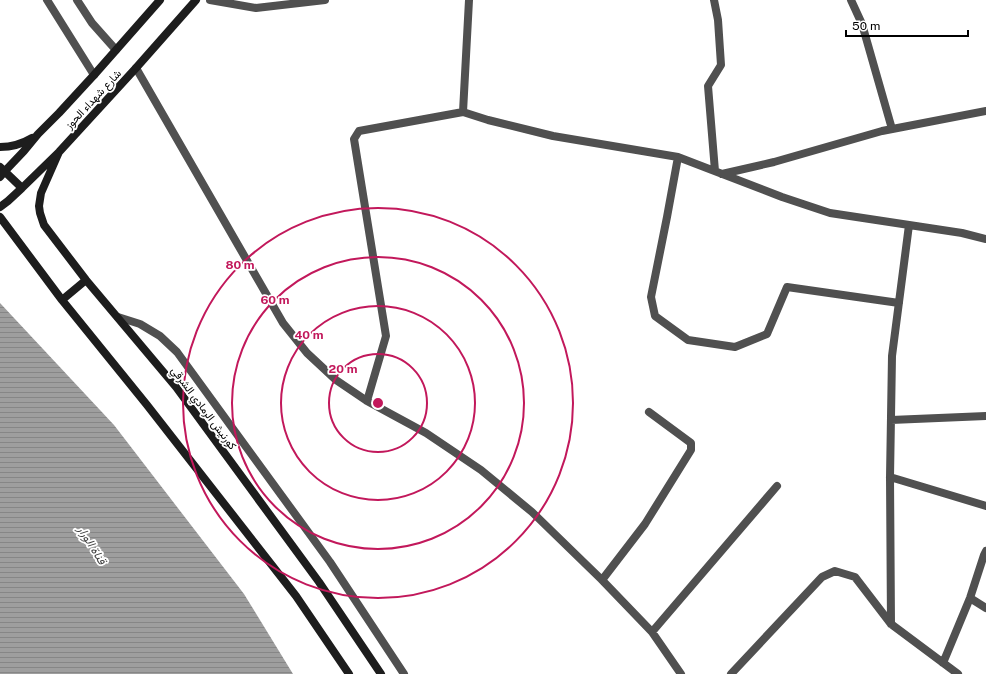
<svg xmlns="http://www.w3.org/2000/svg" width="986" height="674" viewBox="0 0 986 674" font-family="'Public Sans',Vazirmatn,sans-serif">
<defs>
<pattern id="water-rules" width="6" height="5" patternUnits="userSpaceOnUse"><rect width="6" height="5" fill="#9e9e9e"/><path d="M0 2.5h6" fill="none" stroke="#868686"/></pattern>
</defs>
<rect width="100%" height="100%" fill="#fff"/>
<path fill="url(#water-rules)" d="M0,303L114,425L244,594L293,674H0Z"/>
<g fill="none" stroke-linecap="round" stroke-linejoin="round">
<path stroke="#505050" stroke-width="8" d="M47,0L94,75
M77,0L92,23L116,50
M210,0L256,8L325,0
M714,0L718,20L721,65L708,86L715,171
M851,0L862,24L892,129
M136,68L283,323L307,353L336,380L367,401L426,433L481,470L532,512L602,580L652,632L681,674
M463,112L469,0
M678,157L667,217L651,297L655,316L688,340L735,347L767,334L787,287L899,303
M722,174L774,162L882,131L986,111
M118,317L140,324L160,336L177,352L330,562L404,674
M367,401L386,336L354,139L359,131L463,112L488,120L553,136L678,157L782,197L830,213L962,233L986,239
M891,420L986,416
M890,477L986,506
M602,580L645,524L691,450V443L649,412
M970,598L986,608
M891,624L890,477L892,356L909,225
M652,632L777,486
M943,663L970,598L984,555L986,551
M731,674L822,577L835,571L855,577L891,624L958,674"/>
<path stroke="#1d1d1d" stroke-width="8" d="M0,147C11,147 22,144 32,138
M59,152L41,193L39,206L40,213L44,225L86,280L176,387L319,582L381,674
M0,167L22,188
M0,177L5,171L24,151L38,134L59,113L94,75L160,0
M0,207L8,201L22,188L59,152L136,68L196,0
M0,217L62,300L147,405L296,596L349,674
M62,300L86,280"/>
</g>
<g fill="none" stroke="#c2185b" stroke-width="2">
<circle cx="378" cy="403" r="49"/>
<circle cx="378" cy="403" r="97"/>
<circle cx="378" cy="403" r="146"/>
<circle cx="378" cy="403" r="195"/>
</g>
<g text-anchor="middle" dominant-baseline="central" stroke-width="3.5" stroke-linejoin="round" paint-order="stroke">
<g font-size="11" fill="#000" stroke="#fff">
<text transform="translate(93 99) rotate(-47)">شارع شهداء الحوز</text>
<text transform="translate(204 408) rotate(53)">كورنيش الرمادي الشرقي</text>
</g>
<g font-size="12" font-style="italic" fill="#3f3f3f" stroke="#fff">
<text transform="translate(92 545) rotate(58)">قناة الورار</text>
</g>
</g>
<circle cx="378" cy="403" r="6" fill="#c2185b" stroke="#fff" stroke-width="2"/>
<g font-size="12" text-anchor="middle" font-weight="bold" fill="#c2185b" stroke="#fff" stroke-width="3.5" stroke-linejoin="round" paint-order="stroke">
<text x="240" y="269">80 m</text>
<text x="275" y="304">60 m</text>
<text x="309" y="339">40 m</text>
<text x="343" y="373">20 m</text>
</g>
<path d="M846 30v6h122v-6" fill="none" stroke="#000000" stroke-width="2"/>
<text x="852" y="30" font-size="12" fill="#000000" stroke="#ffffff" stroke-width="3" paint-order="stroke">50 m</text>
</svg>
